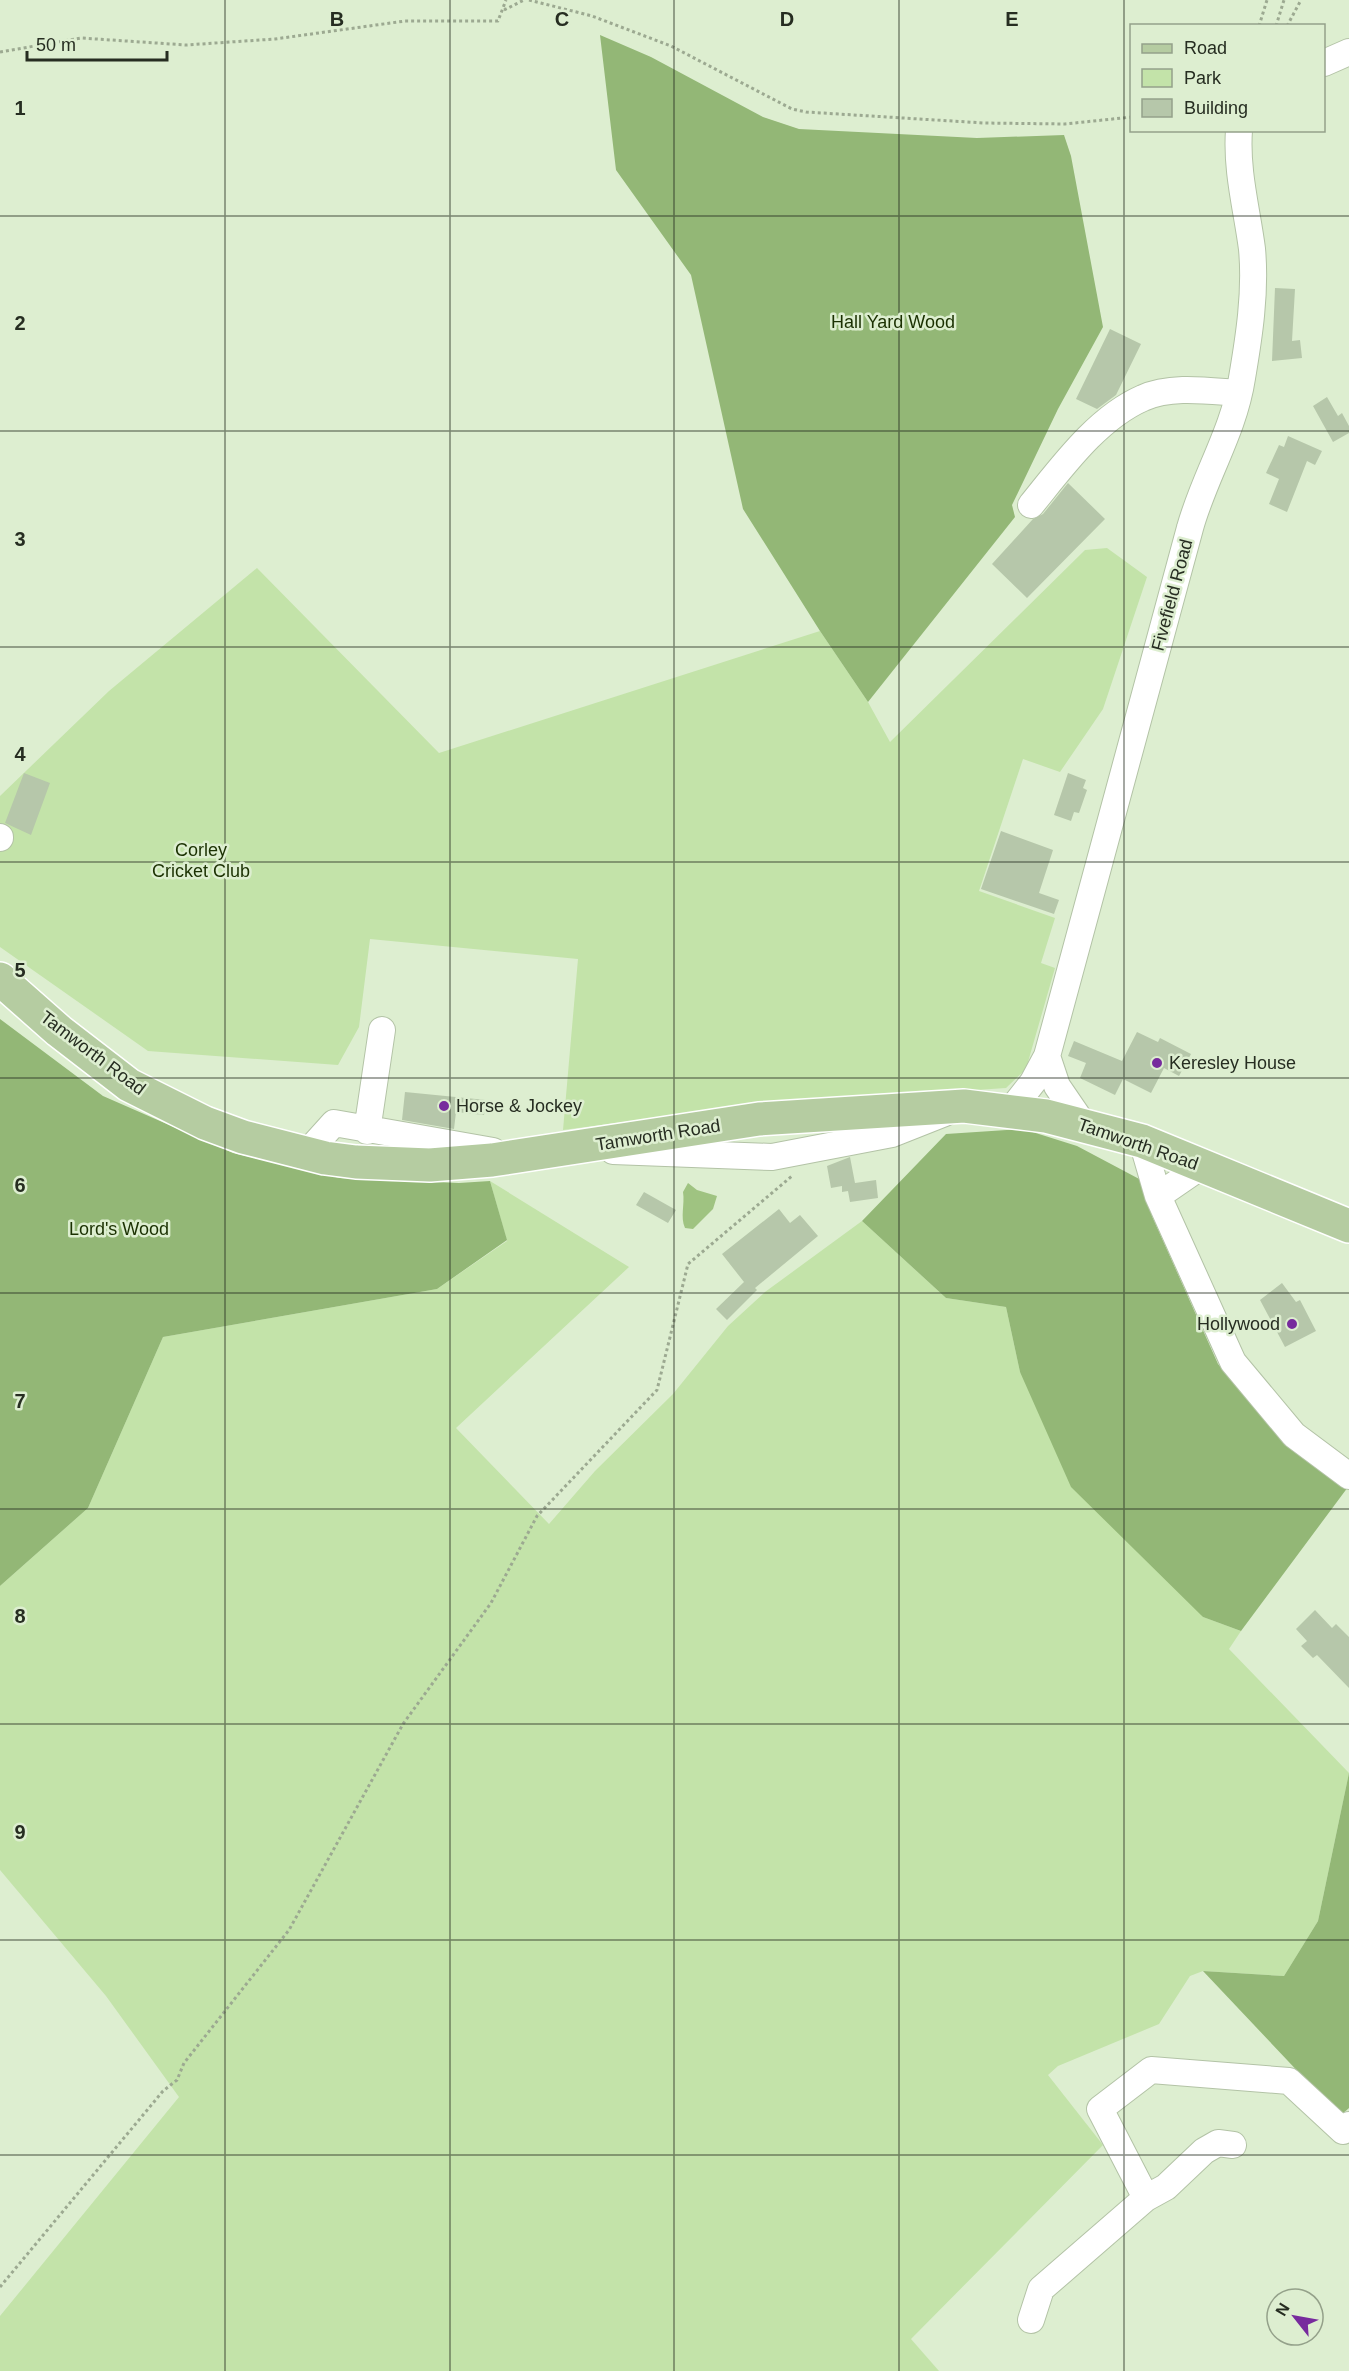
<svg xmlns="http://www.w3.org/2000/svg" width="1349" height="2371" viewBox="0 0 1349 2371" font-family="Helvetica,sans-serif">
<rect width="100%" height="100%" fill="#ddeed0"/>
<path fill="#c3e3a9" d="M1107,548L1147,577L1103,709L1060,772L1023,759L979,891L1055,918L1041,963L1055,968L1026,1069L1006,1088L753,1105L563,1130L578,959L370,939L359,1027L338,1065L148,1051L0,947V796L109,691L257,568L439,753L820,631L868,702L890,742L1085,550Z
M490,1181L629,1267L456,1428L549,1524L595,1471L673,1394L728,1326L765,1292L862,1221L946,1298L1006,1307L1020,1372L1203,1617L1241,1631L1229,1649L1349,1773L1318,1921L1284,1976L1203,1971L1190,1976L1159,2024L1058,2066L1048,2075L1103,2145L911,2339L939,2371H0V2316L179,2097L106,1996L0,1870V1586L88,1508L163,1337L437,1289L507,1241Z"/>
<path fill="#93b776" d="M600,35L651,57L763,117L799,129L977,138L1064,135L1071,156L1103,327L1058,409L1012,505L1015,517L868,702L820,631L743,509L691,275L616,170Z
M0,1019L103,1096L233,1153L340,1178L459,1183L490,1181L507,1240L437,1289L163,1337L88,1508L0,1586Z
M1023,1129L1077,1146L1143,1181L1152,1216L1218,1364L1259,1411L1348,1487L1241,1631L1203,1617L1071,1487L1020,1372L1006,1307L946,1298L862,1221L946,1134Z
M1349,1773V2108L1340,2116L1203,1971L1284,1976L1318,1921Z"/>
<path fill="#9fc381" d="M688,1183L697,1190L717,1196L713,1209L693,1229L685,1228C680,1217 685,1204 683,1192Z"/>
<path fill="#b6c7aa" d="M1275,288L1295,289L1292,341L1300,340L1302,358L1272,361Z
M1110,329L1141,344L1116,395L1097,409L1076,399Z
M1327,397L1338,416L1342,413L1349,426V433L1333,442L1313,406Z
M1288,436L1322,451L1315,465L1307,461L1287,512L1269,504L1279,479L1266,473L1279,445L1284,447Z
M1068,483L1105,519L1027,598L992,564L1033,519L1043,514Z
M24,773L50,783L31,835L5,823Z
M1068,773L1086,780L1083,788L1087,790L1079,813L1074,812L1071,821L1054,815Z
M1001,831L1053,850L1039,893L1059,900L1054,914L981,889Z
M1137,1032L1158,1042L1160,1038L1191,1054L1179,1076L1164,1068L1151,1093L1123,1079L1115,1095L1080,1078L1086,1063L1068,1056L1074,1041L1122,1061Z
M405,1092L486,1100L484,1115L456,1112L454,1129L402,1120Z
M850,1157L855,1183L876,1180L878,1198L850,1202L848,1191L842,1192V1186L831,1188L827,1166Z
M644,1192L676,1210L668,1223L636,1205Z
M779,1209L790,1223L800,1215L818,1236L755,1288L757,1290L727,1320L716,1309L744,1282L722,1254Z
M1282,1283L1296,1302L1300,1300L1316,1331L1285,1347L1260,1300Z
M1315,1610L1332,1628L1336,1624L1349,1637V1688L1317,1655L1313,1658L1301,1646L1307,1641L1296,1629Z"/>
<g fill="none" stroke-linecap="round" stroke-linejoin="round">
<g stroke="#b3c3a6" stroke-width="28">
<path id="minor" d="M1324,63L1349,52
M1031,505C1062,467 1097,418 1143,398C1171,385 1209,391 1238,393
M0,838V837
M1047,1056L1057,1086L1083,1124
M1011,1110L1033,1082L1047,1056C1096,880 1143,704 1190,528C1204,477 1234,431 1242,378C1249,337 1256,292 1252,249C1247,210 1236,171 1239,130
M367,1131L382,1030
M1142,1141L1158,1196L1233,1362L1294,1435L1349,1476
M613,1151L772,1157L892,1134L945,1113
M306,1154L334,1123L493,1151
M1158,1196L1203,1165
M1146,2198L1166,2187L1204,2151L1218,2143L1233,2145
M1031,2320L1041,2289L1146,2198L1100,2109L1151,2070L1289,2081L1343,2131L1349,2125"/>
</g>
<g stroke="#fff" stroke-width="36">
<path id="major" d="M0,979L59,1031L129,1085L205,1123L243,1137L325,1158L356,1162L430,1165L492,1160L759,1119L964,1106L1046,1116L1142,1141L1349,1226"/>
</g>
<path stroke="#9ca991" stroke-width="3" stroke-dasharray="3 3" stroke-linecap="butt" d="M529,0L592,16L671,46L792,109L806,112L984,123L1065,124L1132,117
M504,10L524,0
M1259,26L1267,0
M1276,26L1284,0
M1287,26L1301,0
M0,52L81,38L186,45L275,39L405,21H498L506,0
M0,2287L163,2091L177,2080L184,2063L289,1930L403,1724L491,1603L537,1516L657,1390L688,1264L792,1176"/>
<use href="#minor" stroke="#fff" stroke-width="26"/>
<use href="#major" stroke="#b5cca1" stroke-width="33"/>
</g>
<path fill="none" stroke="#262d21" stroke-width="1.5" stroke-opacity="0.55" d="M225,0V2371M450,0V2371M674,0V2371M899,0V2371M1124,0V2371M0,216H1349M0,431H1349M0,647H1349M0,862H1349M0,1078H1349M0,1293H1349M0,1509H1349M0,1724H1349M0,1940H1349M0,2155H1349"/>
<g fill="#772b9d" stroke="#ddeed0" stroke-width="2">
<circle cx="1157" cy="1063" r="6"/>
<circle cx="444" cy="1106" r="6"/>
<circle cx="1292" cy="1324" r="6"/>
</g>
<g text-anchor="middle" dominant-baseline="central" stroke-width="5" stroke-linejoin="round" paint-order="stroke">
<g font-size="18" fill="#1b3102" stroke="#ddeed0">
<text x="893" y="322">Hall Yard Wood</text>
<text x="201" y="850">Corley<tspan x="201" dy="21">Cricket Club</tspan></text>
<text x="119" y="1229">Lord's Wood</text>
</g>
<g font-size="18" fill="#262d21" stroke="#ddeed0">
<text transform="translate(1172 595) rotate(-75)">Fivefield Road</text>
<text transform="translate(93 1053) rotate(37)">Tamworth Road</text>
<text transform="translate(658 1135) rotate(-9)">Tamworth Road</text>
<text transform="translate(1138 1144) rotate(19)">Tamworth Road</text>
</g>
<g font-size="18" fill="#262d21" stroke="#ddeed0" text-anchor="start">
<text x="1169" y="1063">Keresley House</text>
<text x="456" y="1106">Horse &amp; Jockey</text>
<text x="1280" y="1324" text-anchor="end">Hollywood</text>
</g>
</g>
<g font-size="20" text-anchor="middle" font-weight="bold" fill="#262d21" stroke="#ddeed0" stroke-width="5" stroke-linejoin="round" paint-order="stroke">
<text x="337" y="26">B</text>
<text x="562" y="26">C</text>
<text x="787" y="26">D</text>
<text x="1012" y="26">E</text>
<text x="20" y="115">1</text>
<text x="20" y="330">2</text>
<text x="20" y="546">3</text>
<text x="20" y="761">4</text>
<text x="20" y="977">5</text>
<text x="20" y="1192">6</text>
<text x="20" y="1408">7</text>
<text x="20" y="1623">8</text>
<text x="20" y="1839">9</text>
</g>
<rect x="1130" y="24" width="195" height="108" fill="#ddeed0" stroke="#94a18a" stroke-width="1.5"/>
<rect x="1142" y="44" width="30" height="9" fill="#b5cca1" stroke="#94a18a" stroke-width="1.5"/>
<text x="1184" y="54" font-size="18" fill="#262d21">Road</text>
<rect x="1142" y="69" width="30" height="18" fill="#c3e3a9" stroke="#94a18a" stroke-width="1.5"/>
<text x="1184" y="84" font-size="18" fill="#262d21">Park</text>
<rect x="1142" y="99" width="30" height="18" fill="#b6c7aa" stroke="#94a18a" stroke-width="1.5"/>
<text x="1184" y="114" font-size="18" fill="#262d21">Building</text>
<g transform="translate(1295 2317) rotate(301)"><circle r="28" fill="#ddeed0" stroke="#94a18a" stroke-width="1.5"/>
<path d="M0-4.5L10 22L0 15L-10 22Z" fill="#772b9d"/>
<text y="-9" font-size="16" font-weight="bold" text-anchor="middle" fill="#262d21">N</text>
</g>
<path d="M27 51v9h140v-9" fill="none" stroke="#262d21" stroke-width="3"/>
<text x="36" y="51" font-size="18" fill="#262d21" stroke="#ddeed0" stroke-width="4.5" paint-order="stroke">50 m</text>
</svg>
